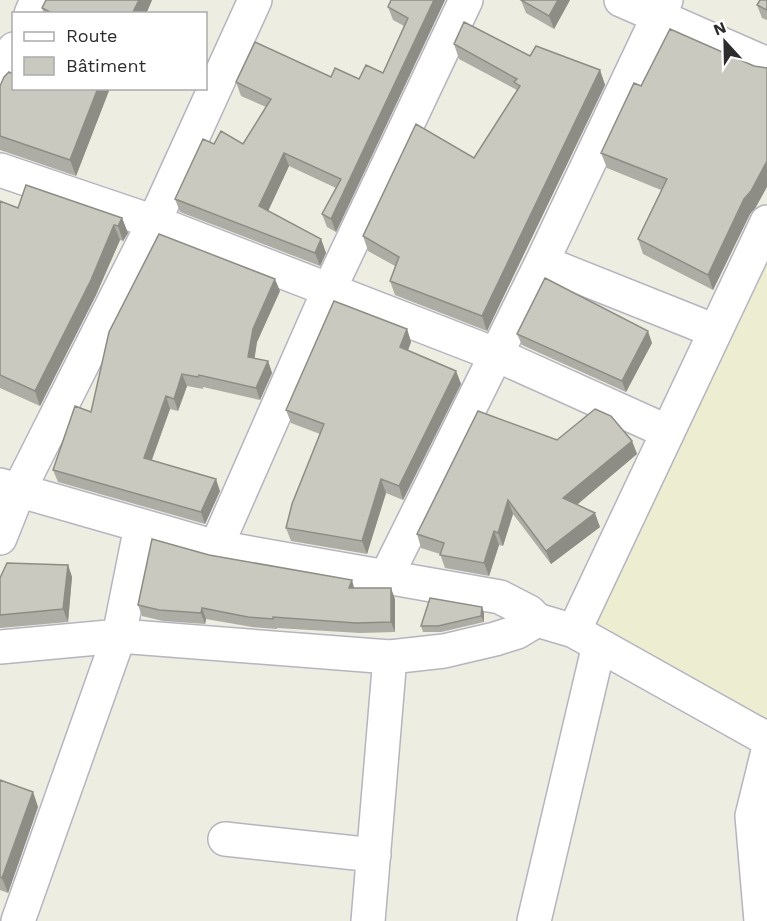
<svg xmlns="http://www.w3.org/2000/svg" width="767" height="921" viewBox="0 0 767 921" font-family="'Work Sans',sans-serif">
<rect width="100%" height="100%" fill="#eeede1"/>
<path fill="#edeed1" d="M767,239V720L590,627Z"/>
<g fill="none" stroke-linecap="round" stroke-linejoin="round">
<g stroke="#b6b4c0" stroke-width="36">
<path id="minor" d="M621,0L767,64
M31,14L37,0
M0,77L14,49
M0,170L154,222L497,355L668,432
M542,262L715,331
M0,485L216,547L500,597L529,612L537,620L574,631L767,739
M141,526L119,636L390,657L444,651L495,639L517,632L537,620
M0,538L19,490L154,222L255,0
M216,547L329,290L466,0
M386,577L542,262L666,0
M574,631L767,222
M0,647L119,636L18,921
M225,839L374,855
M368,921L390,657
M534,921L599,645
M761,921L752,816L767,755"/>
</g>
<use href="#minor" stroke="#fff" stroke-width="33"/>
</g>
<path fill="#aeada5" d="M152,0L146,14H44L42,8Z
M391,0H445L336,232L327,227L322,214L336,188L289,166L268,211L321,239L326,253L320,266L180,212L175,199L214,144H243L266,107L241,96L236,82L331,77L359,79L383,73L404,26L393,20L388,7Z
M521,0H570L554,29L526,13Z
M767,0V20L762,18L757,5Z
M454,44L530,56L600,70L605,85L487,331L395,295L390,281L395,266L368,251L363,236L474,158L517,90L459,59Z
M754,66L756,207L750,214L713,290L643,254L638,239L661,190L607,168L601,153L641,86Z
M13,74L14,88H110L76,176L0,150V86Z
M0,201L18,208L122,218L128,233L123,241L120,240L96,295L40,406L0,388Z
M280,291L257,342L254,358L268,361L272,373L260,400L203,387V389L187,386L178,411L170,409L152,460L220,491L205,524L58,482L53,470L91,412Z
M407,329L411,342L408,351L456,371L461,384L403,500L386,493L367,554L291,541L286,528L320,434L291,423L286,410Z
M517,334L652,343L626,392L522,345Z
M557,440L632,441L637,454L577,505L600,527L551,564L513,514L503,546L499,545L489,576L445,568L440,554L421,548L417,534Z
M209,555L355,588L395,599V632L360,633L277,628V629L252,627L206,619L205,624L163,621L142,616L138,605Z
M68,565L72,577L68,622L0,628V578Z
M484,613V622L441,632H423L421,626Z
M0,780L33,792L38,807L8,893L0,890Z"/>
<path fill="#8d8d86" d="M139,0H152L146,14H132Z
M434,0H445L336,232L331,219Z
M558,0H570L554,29L549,16Z
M600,70L605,85L487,331L482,316Z
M98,88H110L76,176L70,160Z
M284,153L289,166L264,220L259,206Z
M767,161V187L756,207L750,214L713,290L708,275L744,199Z
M122,218L128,233L123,241L118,226Z
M114,225L120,240L96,295L40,406L35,391Z
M321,239L326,253L320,266L315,253Z
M275,279L280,291L257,342L253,369L248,357L253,329Z
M407,329L411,342L404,360L400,347Z
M648,331L652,343L626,392L622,381Z
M268,361L272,373L260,400L256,388Z
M456,371L461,384L403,500L399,486Z
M182,374L187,386L178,411L174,399Z
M166,396L170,409L148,470L144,458Z
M632,441L637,454L568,512L563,498Z
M216,479L220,491L205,524L201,512Z
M381,479L386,493L367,554L362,541Z
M508,500L513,514L503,546L498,533Z
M595,513L600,527L551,564L546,551Z
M494,531L499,545L489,576L484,563Z
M68,565L72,577L68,622L63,609Z
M352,580L355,591L349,588Z
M391,588L395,599V632L391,622Z
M482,607L484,613V622L481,616Z
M202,608L206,619L205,624L201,613Z
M33,792L38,807L8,893L2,878Z"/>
<path fill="#cac9c0" stroke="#8d8d86" stroke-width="1.5" d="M46,0H139L132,14H54L42,8Z
M391,0H434L331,219L322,214L341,179L284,153L259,206L321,239L315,253L175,199L203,139L214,144L221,131L243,144L271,99L236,82L255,42L331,77L335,68L359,79L366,65L383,73L408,18L388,7Z
M521,0H558L549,16Z
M760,0H767V10L757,5Z
M464,22L530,56L536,46L600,70L482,316L390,281L399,257L363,236L416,124L474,158L520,86L514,82L517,79L454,44Z
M670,29L754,66L767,68V161L751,191L744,199L708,275L638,239L667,179L601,153L634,83L641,86Z
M9,72L13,74L14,73V88H98L70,160L0,136V86L4,77Z
M26,185L122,218L118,226L114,225L91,280L35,391L0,375V201L18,208Z
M159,234L275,279L253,329L248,357L268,361L256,388L199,375L198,377L182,374L174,399L166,396L144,458L216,479L201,512L53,470L75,406L91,412L109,332Z
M545,278L648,331L622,381L517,334Z
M334,301L407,329L400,347L456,371L399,486L381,479L362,541L286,528L292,504L324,424L286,410Z
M595,409L611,416L632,441L563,498L595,513L546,551L508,500L498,533L494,531L484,563L440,555L444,543L417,534L478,411L557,440Z
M152,539L209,555L352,580L349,588H391V622L356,623L273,617V619L248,617L202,608L201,613L159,610L138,605Z
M7,563L68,565L63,609L0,615V578Z
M430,598L482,607L481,616L438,626H421Z
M0,780L33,792L2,878L0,877Z"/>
<rect x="12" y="12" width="195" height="78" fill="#ffffff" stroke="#ababab" stroke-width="1.5"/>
<rect x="24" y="32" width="30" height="9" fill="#ffffff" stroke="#ababab" stroke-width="1.5"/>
<text x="66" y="42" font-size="18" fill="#2d2d2d">Route</text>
<rect x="24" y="57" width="30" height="18" fill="#cac9c0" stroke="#ababab" stroke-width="1.5"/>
<text x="66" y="72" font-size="18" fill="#2d2d2d">Bâtiment</text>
<g transform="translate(725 42) rotate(338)" stroke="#ffffff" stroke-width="4.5" paint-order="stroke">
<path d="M0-4.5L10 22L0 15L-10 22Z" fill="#2d2d2d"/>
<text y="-9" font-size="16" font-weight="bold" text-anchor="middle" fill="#2d2d2d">N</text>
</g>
</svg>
